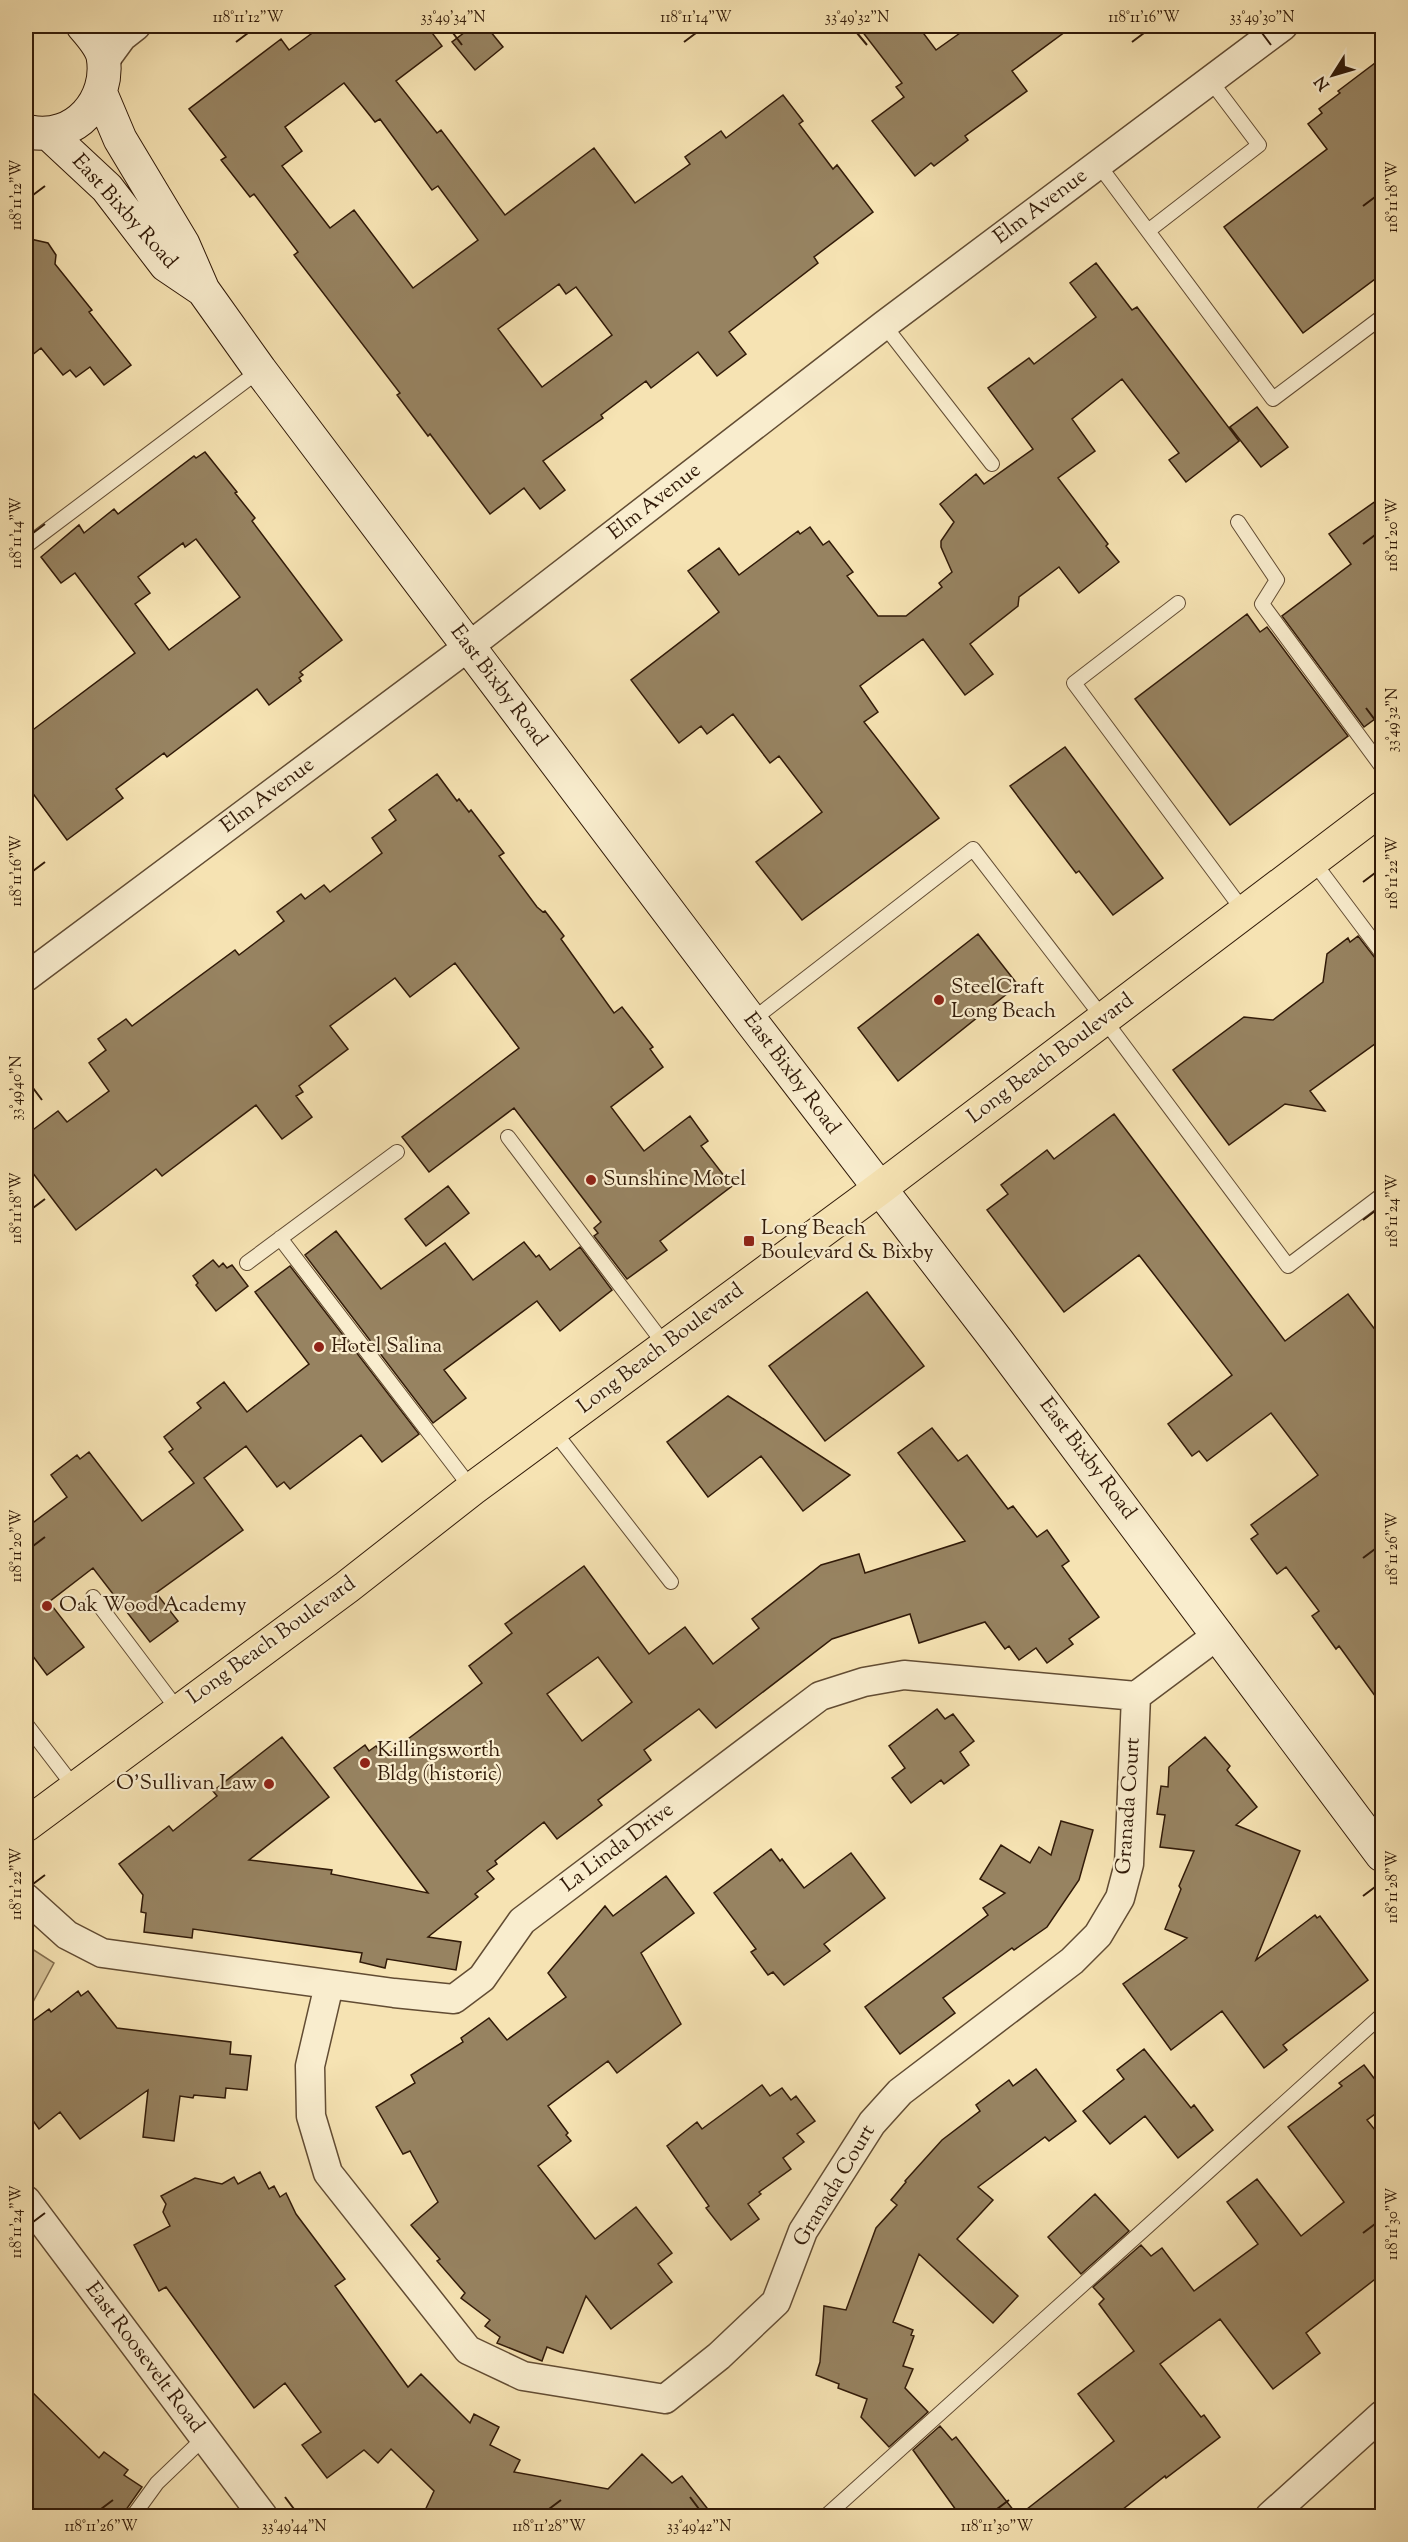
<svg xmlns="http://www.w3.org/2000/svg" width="1408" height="2542" viewBox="0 0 1408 2542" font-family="'Sorts Mill Goudy',serif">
<rect width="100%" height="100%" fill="#f6e3b3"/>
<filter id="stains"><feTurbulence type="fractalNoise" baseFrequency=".00333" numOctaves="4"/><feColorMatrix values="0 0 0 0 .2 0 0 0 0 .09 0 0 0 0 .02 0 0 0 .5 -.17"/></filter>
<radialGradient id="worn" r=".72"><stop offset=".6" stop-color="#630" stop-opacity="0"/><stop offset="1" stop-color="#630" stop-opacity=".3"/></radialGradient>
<path fill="#d5c196" stroke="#836e4f" stroke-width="1.5" d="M26,1945L54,1963L26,2015Z"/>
<path fill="#978361" stroke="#311a08" stroke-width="1.5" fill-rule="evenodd" d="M322,26H427L442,46L396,81L437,133L441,130L505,215L594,148L635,203L690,164L685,157L721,131L726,138L783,95L803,121L799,124L833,169L837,165L873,212L814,257L818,263L729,332L746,354L717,376L698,352L651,388L646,381L601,415L603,418L543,461L565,490L540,509L524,488L490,514L430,434L428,436L397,395L400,393L294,255L298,252L254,194L250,197L221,160L226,157L189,109L281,39L289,50ZM344,83L375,122L380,119L432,190L438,186L478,240L413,288L354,210L330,228L282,166L302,151L285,127ZM559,284L566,294L576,287L612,335L542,387L498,329Z
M473,26H486L503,47L475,70L452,42Z
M858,26H918L936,50L970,26H1073L1012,71L1027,91L965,136L968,140L934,166L931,163L915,176L872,121L904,97L896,87L902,83Z
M1383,57V273L1303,333L1224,227L1327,149L1308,124L1322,113L1319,109L1340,93L1338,91Z
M26,238L48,243L56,255L55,264L92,310L89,312L131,365L104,385L90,367L76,377L70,370L63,375L41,348L26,360Z
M1096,263L1132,310L1137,307L1239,441L1186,482L1169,460L1179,453L1122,379L1072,419L1095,451L1058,478L1108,544L1106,546L1119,562L1079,593L1059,567L1019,597L1018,606L970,644L993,674L965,695L923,639L860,686L878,712L864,722L939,818L802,920L756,862L822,812L779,756L770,763L733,714L707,734L701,726L679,743L631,680L719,612L688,571L719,548L739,575L798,531L800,534L810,527L823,545L829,541L853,572L847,576L878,616H906L942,587L939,583L952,572L941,547V541L954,522L940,504L976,474L984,484L1033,449L988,388L1029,358L1034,364L1096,317L1070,283Z
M1257,407L1288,447L1261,467L1230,427Z
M205,452L237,492L235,493L255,518L252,521L342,640L300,672L303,675L299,678L301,681L269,705L257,689L167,757L164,753L116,789L123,798L67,840L26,784V735L135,653L75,573L61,583L41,557L79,525L84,533L114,509L118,514L194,456L196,458ZM196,539L240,597L169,650L135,604L150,593L138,577L183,543L185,547Z
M1383,496V713L1364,727L1282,616L1351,564L1329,534Z
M1247,614L1260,632L1267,627L1348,736L1230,825L1135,699Z
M1065,747L1163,878L1113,915L1079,871L1076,873L1010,786Z
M437,774L457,801L459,799L469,812L471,810L504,853L499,856L537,907L543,912L545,911L564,936L561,939L614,1013L622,1007L653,1047L650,1049L663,1067L611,1107L644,1151L690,1116L708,1141L701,1146L732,1186L660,1241L667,1250L627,1279L594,1236L598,1233L594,1228L601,1222L514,1108L429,1172L402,1137L519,1048L455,963L410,997L395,978L330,1026L348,1049L299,1086L303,1092L296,1096L312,1117L282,1139L256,1105L162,1176L156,1169L76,1230L26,1164V1135L58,1111L67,1122L109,1091L89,1063L106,1050L98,1039L126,1019L132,1026L235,950L239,955L284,921L277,912L301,894L305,899L324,885L330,892L382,853L372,838L396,820L389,810Z
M978,934L1018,985L898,1081L858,1028Z
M1358,936L1375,958L1383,962V1038L1310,1091L1325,1111L1285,1104L1229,1145L1173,1070L1244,1017L1273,1020L1323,982L1327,954L1348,938L1350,942Z
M1114,1114L1285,1341L1348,1294L1383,1340V1707L1339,1646L1336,1649L1312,1616L1319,1611L1286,1567L1277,1574L1251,1539L1258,1534L1251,1525L1318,1475L1271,1413L1207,1461L1199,1451L1192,1456L1168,1424L1232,1375L1139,1255L1064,1312L987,1210L1008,1194L1001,1185L1047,1150L1054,1159Z
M448,1186L469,1213L426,1246L405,1219Z
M336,1231L381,1289L445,1243L473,1280L524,1242L536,1257L539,1255L550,1270L580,1247L612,1290L560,1331L537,1301L444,1370L466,1398L433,1423L305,1255Z
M213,1260L219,1267L223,1263L227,1268L232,1265L248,1286L216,1311L196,1285L198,1283L193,1276Z
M290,1266L419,1434L382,1462L361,1435L290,1489L284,1482L277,1487L246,1446L204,1478L243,1530L156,1593L178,1621L150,1642L93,1568L49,1602L84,1647L47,1675L26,1647V1528L67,1497L51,1475L77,1455L80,1459L89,1452L142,1521L194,1483L169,1452L173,1449L164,1437L201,1408L197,1403L224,1382L247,1412L309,1364L255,1292Z
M867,1292L924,1366L825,1441L769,1366Z
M728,1396L850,1475L803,1511L761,1456L708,1497L667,1442Z
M932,1428L958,1461L967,1455L1008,1509L1013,1506L1037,1537L1047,1530L1069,1561L1062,1566L1099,1617L1069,1639L1073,1644L1047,1663L1036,1648L1019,1660L1009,1646L1005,1649L985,1622L919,1643L910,1614L832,1639L716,1728L699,1709L644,1750L651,1760L598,1800L602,1805L557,1839L544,1822L495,1861L497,1864L487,1871L494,1879L475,1894L478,1897L428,1937L461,1942L456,1970L387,1959L385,1968L360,1962L362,1953L193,1929L192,1938L144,1932L146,1913L141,1912L143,1895L119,1864L169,1826L173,1831L217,1796L213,1791L282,1737L329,1797L249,1860L332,1870L331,1874L428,1893L334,1768L365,1745L369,1751L376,1746L384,1757L482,1683L469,1666L512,1633L505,1624L584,1566L649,1654L685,1627L713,1664L759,1628L752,1619L821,1565L859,1554L865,1573L965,1541L898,1453ZM598,1657L632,1702L582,1741L547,1694Z
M937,1709L945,1719L953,1714L974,1741L960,1752L969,1765L944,1784L941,1780L911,1803L892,1778L905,1768L889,1746Z
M1205,1737L1230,1766L1227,1770L1257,1807L1236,1825L1300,1851L1256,1960L1315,1915L1317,1918L1320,1916L1368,1980L1283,2045L1287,2050L1264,2068L1222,2011L1171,2050L1123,1984L1187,1938L1165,1929L1181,1889L1179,1886L1194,1851L1160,1847L1165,1815L1157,1814L1161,1786L1168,1787L1169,1767Z
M1061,1821L1093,1830L1079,1880L1047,1927L1014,1950L1012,1948L943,1998L955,2013L900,2054L865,2007L988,1915L983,1908L1005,1893L980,1879L1001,1845L1030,1863L1039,1847L1051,1855Z
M771,1849L780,1861L782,1859L804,1888L851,1853L885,1898L824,1944L830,1951L784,1985L773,1972L768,1975L751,1952L756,1949L714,1893Z
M666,1876L694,1913L641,1953L681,2024L617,2073L608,2061L548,2106L568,2133L566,2135L571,2141L538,2166L595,2239L636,2207L672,2253L658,2264L672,2282L611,2329L586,2296L563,2353L547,2347L542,2361L497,2343L500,2337L485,2326L490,2320L461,2298L465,2293L437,2261L440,2259L411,2225L438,2202L410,2151L403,2154L376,2107L415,2083L411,2075L463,2042L461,2038L489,2018L507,2040L566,1997L548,1973L605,1906L613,1916Z
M78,1991L81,1996L88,1991L117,2028L231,2042L230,2054L251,2056L247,2090L226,2088L225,2098L194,2095L193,2098L180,2096L174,2141L143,2137L148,2090L80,2139L60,2112L39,2129L26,2111V2026L49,2009L51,2012Z
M1144,2049L1191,2108L1194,2105L1213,2130L1178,2158L1145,2116L1110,2144L1083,2111L1124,2079L1117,2070Z
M1364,2065L1383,2090L1382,2109L1367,2120L1383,2140V2273L1306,2333L1320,2353L1273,2389L1220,2319L1160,2364L1201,2417L1204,2415L1220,2437L1166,2478L1165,2476L1113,2517H961L913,2450L940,2426L952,2440L956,2437L1018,2516L1114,2441L1078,2394L1134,2351L1099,2304L1104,2299L1093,2287L1141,2245L1151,2256L1162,2248L1194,2291L1258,2244L1227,2202L1257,2179L1301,2236L1344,2202L1288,2127L1342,2086L1339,2083Z
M1036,2069L1076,2121L1049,2141L1045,2137L978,2187L993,2200L957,2239L1018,2296L993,2323L919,2254L893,2322L913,2330L911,2335L914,2336L903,2366L913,2369L905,2388L928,2412L889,2447L861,2417L867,2399L838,2388L839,2384L816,2375L820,2362L824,2306L846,2310L876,2228L897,2205L891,2200L906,2182L905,2181L942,2140L980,2111L976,2105L1009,2080L1013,2086Z
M762,2085L770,2096L782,2088L791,2100L796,2096L815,2121L797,2134L804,2142L783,2158L791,2169L759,2192L761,2194L748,2204L759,2219L731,2240L706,2208L709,2206L667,2146L697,2122L702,2129Z
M260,2172L269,2189L274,2186L280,2197L286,2193L296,2214L345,2279L335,2286L408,2387L421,2374L470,2423L474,2414L499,2427L490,2445L520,2460L514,2472L608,2489L642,2454L672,2483L682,2476L714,2517H422L434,2491L391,2449L378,2463L364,2450L327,2478L302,2445L321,2432L285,2383L254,2408L166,2287L159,2291L134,2245L170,2226L163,2212L166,2204L161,2196L195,2178L222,2184L234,2177L238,2184Z
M1095,2194L1129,2231L1081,2274L1048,2237Z
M26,2386L99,2458L104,2452L128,2470L124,2475L142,2487L121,2517H26Z"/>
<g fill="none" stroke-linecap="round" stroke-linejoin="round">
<g stroke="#624c33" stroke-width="16">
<path id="lane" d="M1098,164L1273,399L1382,317
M1148,231L1259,145L1210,80
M884,325L992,464
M1238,522L1277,580L1262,604L1382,767
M26,546L260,370
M1178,603L1074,683L1245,913
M1313,861L1382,953
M751,1021L973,849L1103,1018L1288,1266L1382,1195
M508,1137L665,1345
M280,1238L472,1489
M247,1263L397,1152
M553,1430L671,1582
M93,1597L178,1710
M26,1724L75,1788
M133,2516L157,2483L204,2438
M826,2516L1382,2015"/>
</g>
<g stroke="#624c33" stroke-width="31">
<path id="street" d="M103,63L122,37L136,26
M26,977L468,647L884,325L1283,26
M26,1898L67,1935L102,1953L394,1993L454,1999L482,1978L522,1921L820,1696L864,1682L904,1675L1136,1696L1219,1634
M329,1985L310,2066L311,2116L328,2173L468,2350L523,2376L665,2399L719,2356L776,2302L803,2231L872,2123L900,2092L1072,1961L1098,1935L1120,1898L1129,1864L1136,1696
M26,2200L263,2516
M1270,2516L1382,2415"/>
</g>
<g stroke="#311a08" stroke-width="35">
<path id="secondary" d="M101,94L120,139L183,244L203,290L260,370L751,1021L998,1342L1382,1855
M30,132C75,141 111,100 103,56C100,45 90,34 83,26
M48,133L107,188L166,265L203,290"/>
</g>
<g stroke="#311a08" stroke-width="35">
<path id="primary" d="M26,1825L347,1587L472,1489L879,1189L1382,808"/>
</g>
<use href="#lane" stroke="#f9edce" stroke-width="14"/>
<use href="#street" stroke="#f9edce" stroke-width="28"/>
<use href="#secondary" stroke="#f9edce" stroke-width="33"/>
<use href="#primary" stroke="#f6e3b3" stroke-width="33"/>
</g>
<path fill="none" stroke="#311a08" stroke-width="2" d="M453,33L462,45M857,33L867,45M1262,33L1271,45M236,42L248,33M684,42L696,33M1132,42L1144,33M33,195L45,186M1363,206L1375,197M33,533L45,524M1363,544L1375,535M1366,708L1375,720M33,871L45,862M1363,882L1375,873M33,1088L42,1100M33,1208L45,1199M1363,1220L1375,1211M33,1546L45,1537M1363,1558L1375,1549M33,1884L45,1875M1363,1896L1375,1887M33,2222L45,2213M1363,2233L1375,2224M285,2497L294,2509M690,2497L699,2509M101,2509L113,2500M549,2509L561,2500M997,2509L1009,2500"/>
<g fill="#8f2418" stroke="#f9edce" stroke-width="2">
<circle cx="939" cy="1000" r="6"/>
<circle cx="591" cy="1180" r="6"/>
<rect x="743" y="1235" width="12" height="12" rx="3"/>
<circle cx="319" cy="1347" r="6"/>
<circle cx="47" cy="1606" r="6"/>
<circle cx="365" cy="1763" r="6"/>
<circle cx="269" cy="1784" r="6"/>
</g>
<g text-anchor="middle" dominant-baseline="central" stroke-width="4.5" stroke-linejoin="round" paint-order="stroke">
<g font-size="21" fill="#311a08" stroke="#f9edce">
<text transform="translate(1041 207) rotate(-37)">Elm Avenue</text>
<text transform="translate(124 212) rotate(48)">East Bixby Road</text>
<text transform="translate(655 502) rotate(-38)">Elm Avenue</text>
<text transform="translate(498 686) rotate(53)">East Bixby Road</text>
<text transform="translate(268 796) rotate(-37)">Elm Avenue</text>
<text transform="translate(1051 1059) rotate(-37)">Long Beach Boulevard</text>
<text transform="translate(791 1074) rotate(53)">East Bixby Road</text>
<text transform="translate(661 1349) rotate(-37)">Long Beach Boulevard</text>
<text transform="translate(1087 1459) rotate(53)">East Bixby Road</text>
<text transform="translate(272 1641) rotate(-36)">Long Beach Boulevard</text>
<text transform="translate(1129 1806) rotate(-86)">Granada Court</text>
<text transform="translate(618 1848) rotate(-37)">La Linda Drive</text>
<text transform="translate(835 2186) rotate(-59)">Granada Court</text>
<text transform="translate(144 2358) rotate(53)">East Roosevelt Road</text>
</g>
<g font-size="21" fill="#311a08" stroke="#f9edce" text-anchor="start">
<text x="951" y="988">SteelCraft<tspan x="951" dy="24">Long Beach</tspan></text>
<text x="603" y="1180">Sunshine Motel</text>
<text x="761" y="1229">Long Beach<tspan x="761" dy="24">Boulevard &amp; Bixby</tspan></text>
<text x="331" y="1347">Hotel Salina</text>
<text x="59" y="1606">Oak Wood Academy</text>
<text x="377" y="1751">Killingsworth<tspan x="377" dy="24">Bldg (historic)</tspan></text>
<text x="257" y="1784" text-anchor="end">O'Sullivan Law</text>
</g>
</g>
<rect width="1408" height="2542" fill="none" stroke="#f6e3b3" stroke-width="66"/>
<g transform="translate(1333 75) rotate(233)" stroke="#f9edce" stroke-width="4.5" paint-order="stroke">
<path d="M0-4.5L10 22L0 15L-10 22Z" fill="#311a08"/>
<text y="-9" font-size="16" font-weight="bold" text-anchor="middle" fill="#311a08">N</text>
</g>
<rect x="33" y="33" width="1342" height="2476" fill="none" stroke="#311a08" stroke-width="2"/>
<g font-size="15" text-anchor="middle" fill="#311a08">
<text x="248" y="22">118°11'12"W</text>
<text x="453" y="22">33°49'34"N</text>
<text x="696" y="22">118°11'14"W</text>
<text x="857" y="22">33°49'32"N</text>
<text x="1144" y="22">118°11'16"W</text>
<text x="1262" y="22">33°49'30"N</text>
<text transform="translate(16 195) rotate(-90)" y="5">118°11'12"W</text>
<text transform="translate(1392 197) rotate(-90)" y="5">118°11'18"W</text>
<text transform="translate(16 533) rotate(-90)" y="5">118°11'14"W</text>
<text transform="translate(1392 535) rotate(-90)" y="5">118°11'20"W</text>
<text transform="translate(1392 720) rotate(-90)" y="5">33°49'32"N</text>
<text transform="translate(16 871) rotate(-90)" y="5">118°11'16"W</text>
<text transform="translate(1392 873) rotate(-90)" y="5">118°11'22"W</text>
<text transform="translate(16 1088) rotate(-90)" y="5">33°49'40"N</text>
<text transform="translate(16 1208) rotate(-90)" y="5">118°11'18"W</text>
<text transform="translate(1392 1211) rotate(-90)" y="5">118°11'24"W</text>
<text transform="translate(16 1546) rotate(-90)" y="5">118°11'20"W</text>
<text transform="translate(1392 1549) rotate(-90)" y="5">118°11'26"W</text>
<text transform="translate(16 1884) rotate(-90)" y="5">118°11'22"W</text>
<text transform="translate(1392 1887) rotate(-90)" y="5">118°11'28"W</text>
<text transform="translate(16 2222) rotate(-90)" y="5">118°11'24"W</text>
<text transform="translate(1392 2224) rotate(-90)" y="5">118°11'30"W</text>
<text x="101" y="2531">118°11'26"W</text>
<text x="294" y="2531">33°49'44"N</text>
<text x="549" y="2531">118°11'28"W</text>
<text x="699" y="2531">33°49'42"N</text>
<text x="997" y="2531">118°11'30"W</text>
</g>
<rect width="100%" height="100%" filter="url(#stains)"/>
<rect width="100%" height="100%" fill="url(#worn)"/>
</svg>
